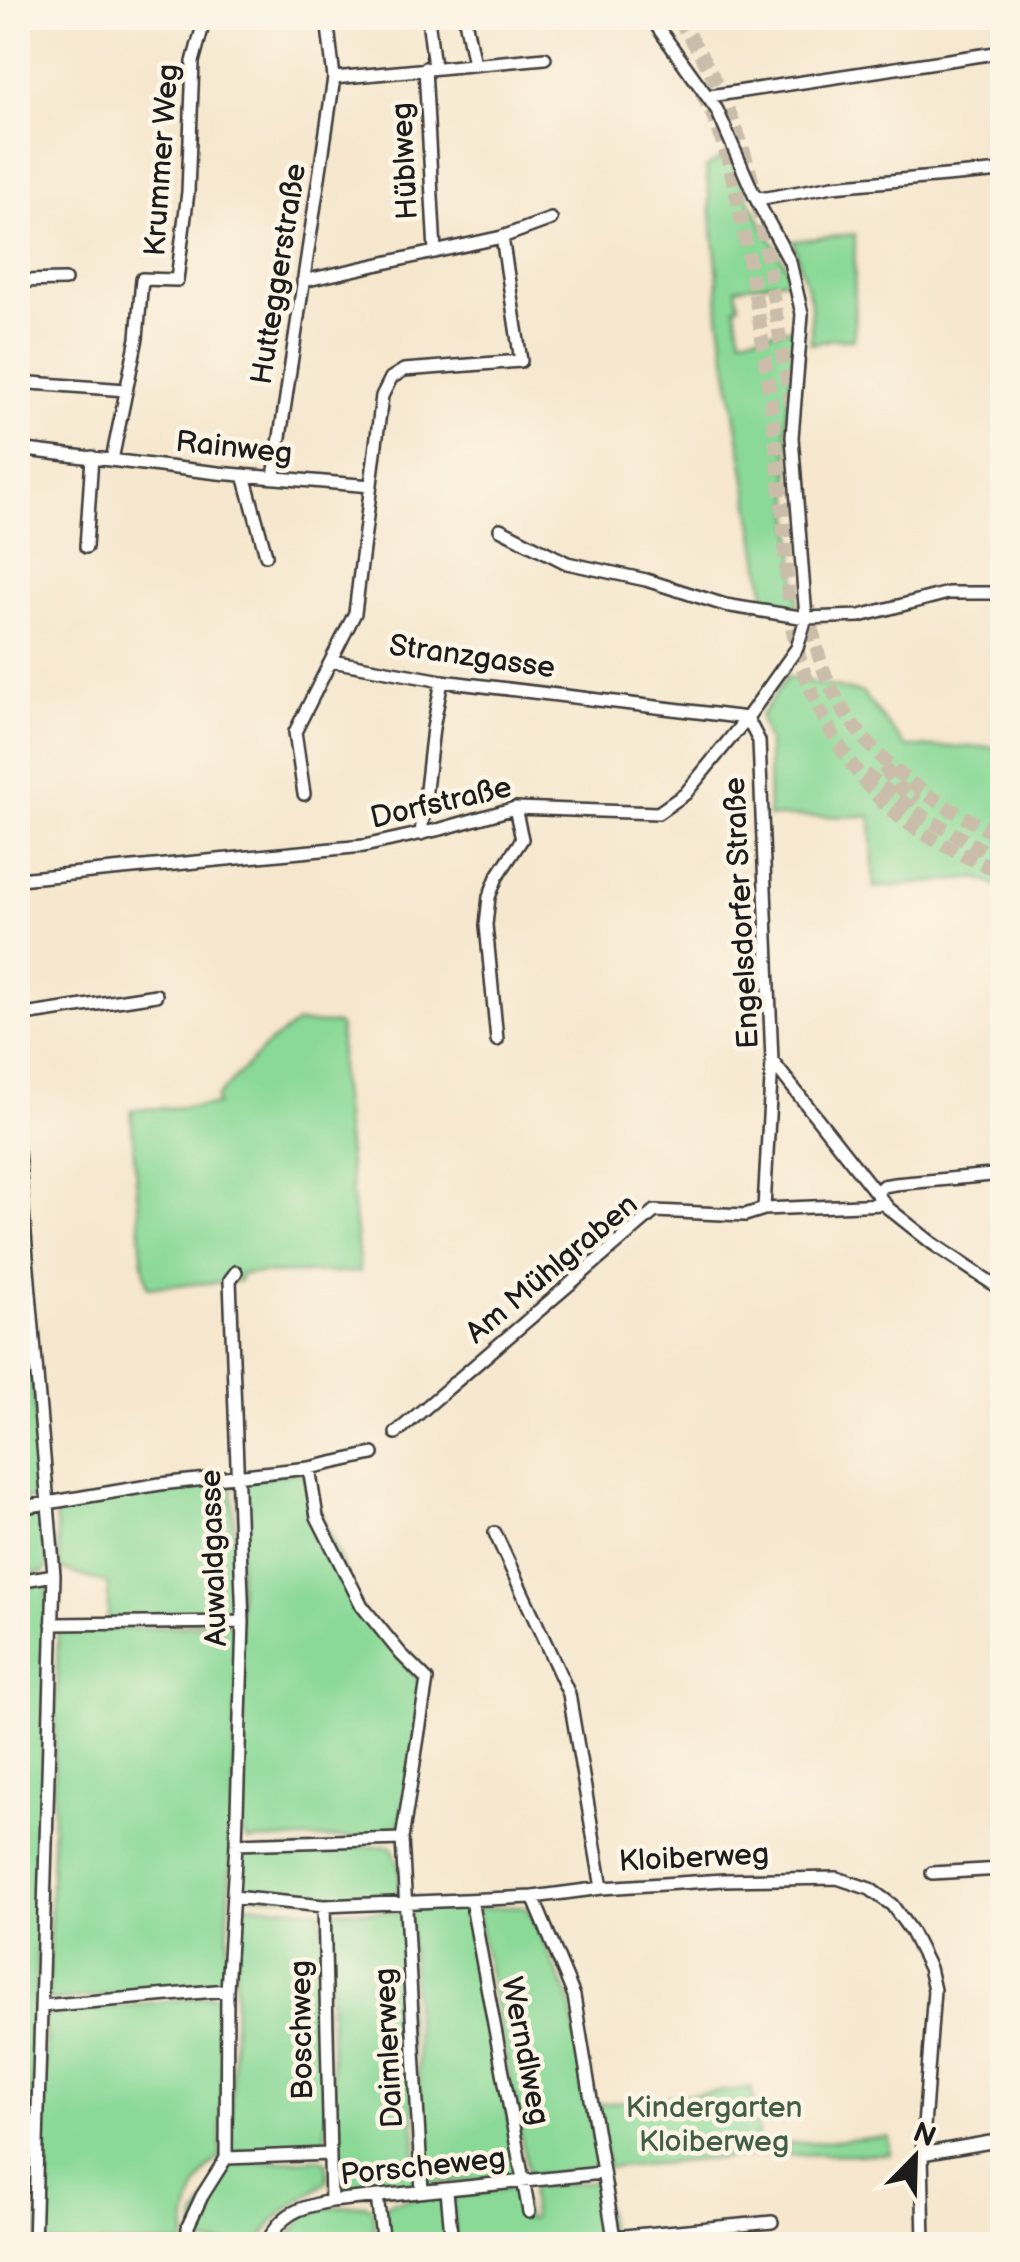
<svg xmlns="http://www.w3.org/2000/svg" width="1020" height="2262" viewBox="0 0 1020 2262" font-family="'Balsamiq Sans',sans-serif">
<rect width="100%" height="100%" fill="#fcf5e5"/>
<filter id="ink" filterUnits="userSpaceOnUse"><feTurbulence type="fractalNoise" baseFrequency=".01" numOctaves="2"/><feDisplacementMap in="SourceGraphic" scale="20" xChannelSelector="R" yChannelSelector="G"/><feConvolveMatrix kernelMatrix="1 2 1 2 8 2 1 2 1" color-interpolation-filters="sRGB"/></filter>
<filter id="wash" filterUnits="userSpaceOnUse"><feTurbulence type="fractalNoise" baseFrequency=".0048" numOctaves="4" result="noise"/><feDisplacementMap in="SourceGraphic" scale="40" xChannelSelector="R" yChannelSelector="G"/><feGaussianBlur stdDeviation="2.25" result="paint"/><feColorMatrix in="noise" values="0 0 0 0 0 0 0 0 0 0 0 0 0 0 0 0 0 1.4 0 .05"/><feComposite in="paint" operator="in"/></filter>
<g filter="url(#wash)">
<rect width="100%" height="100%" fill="#f6e7ce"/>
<path fill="#8ad997" stroke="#537a5a" stroke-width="2.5" d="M729,153L748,198L785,264L790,279L736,288L739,305L735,306L741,337L796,327L786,424L798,605L794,616L767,607L719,315L717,265L706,168Z
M855,234L854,339H832L811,344V301L793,241Z
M787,677L862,693L906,747H1002V888L978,878L874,888L871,816L769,817L768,742L760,717Z
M297,1023L337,1024L340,1028V1079L360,1272L241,1274L239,1281L148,1287L142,1257L131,1110L217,1105L216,1098L267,1045Z
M18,1223L42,1493L38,1498L18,1501Z
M300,1472L305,1476L360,1609L424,1687L400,1825L390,1836L249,1841L241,1832L239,1480Z
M227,1482L232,1486L238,1616L227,1621H108V1584L60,1569L55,1512L62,1506Z
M39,1510L44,1514L48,1565L44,1572L18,1576V1513Z
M44,1583L48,1587L28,2244H18V1587Z
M233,1624L237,1628L238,1655L226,1981L219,1986L51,2001L48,1997L58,1631Z
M390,1846C401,1858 402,1884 396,1899L321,1900L246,1895L239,1891L241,1857L245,1851Z
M245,1904L318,1910L322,1914L326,2144L320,2150L235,2154L230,2149L238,1908Z
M520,1906L528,1910L569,1997L598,2161L591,2170L533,2175L528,2173L476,1909Z
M415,1908H463L468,1911L520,2172L516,2177L431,2184L424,2179L409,1914Z
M333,1910L396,1912L402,1916L418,2183L412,2189L341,2196L334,2189L329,1915Z
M219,1995L225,1998L220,2158C195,2174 185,2217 185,2244H38L46,2015Z
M752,2088L759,2146L889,2137L890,2154L759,2155L608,2168L597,2104Z
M320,2159L327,2163V2181C300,2204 275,2209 260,2244H194L196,2218L221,2178L235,2164Z
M595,2181L601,2185L611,2244H456L452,2200L455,2197L519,2187L527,2220L533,2218L530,2193L535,2187Z
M436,2196L443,2202L447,2244H388L384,2208L390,2202Z
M366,2204L373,2210L377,2244H290L289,2237L309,2210Z"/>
</g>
<g filter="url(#ink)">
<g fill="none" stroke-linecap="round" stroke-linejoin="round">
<path stroke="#cabeaa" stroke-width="14" stroke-dasharray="14 7" stroke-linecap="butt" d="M677,18C713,69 738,123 753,184
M701,92C727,137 737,195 746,245C762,328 773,411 781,494C786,540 785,586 793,631C805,694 847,773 896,814C927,839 967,857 1002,873
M758,205L792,411
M809,606C822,727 901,787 1002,837
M884,767L897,785L917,802
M865,774L919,814L1002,861"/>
<g stroke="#3d3a37" stroke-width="16">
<path id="minor" d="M428,18L434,67
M465,19L474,64
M425,68L435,252
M334,78L545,58
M710,96L1002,52
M755,197L767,198L833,186L1002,171
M18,281L65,280
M303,281L502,237L551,219
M18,382L126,390
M18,449L218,473L371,486
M112,460L137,338L142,279L177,280L188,192L193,62L205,18
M244,475L266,555
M274,477L334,78L327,18
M500,529L567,563L646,580L725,605L806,618L860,616L948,593H1002
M86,547L92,457
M332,661L442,681L747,718
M747,718L759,741L772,1061L888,1208L932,1243L1002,1290
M304,794L295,732L355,613L382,396L391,378L404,370L521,361L502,237
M421,834L433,728L442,681
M18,879L364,846L441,829L515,808L658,813L685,794L747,718L797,648L806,618L792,437L802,314L790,262L755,197L717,110L651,18
M18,1016L156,995
M497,1040L486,925L489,897L497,877L522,839L515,808
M18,1152L54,1575L34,2244
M877,1192L883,1186L895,1184L1002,1174
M764,1209L772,1061
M396,1433L655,1211L745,1215L764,1209L885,1204
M373,1454L309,1468L317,1517L362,1606L401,1654L427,1680L402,1839L422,2191
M18,1508L160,1484L309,1468
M495,1533L569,1694L602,1888
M18,1581L54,1575
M52,1624L243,1622
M236,1844L402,1839
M932,1873L1002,1869
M233,1897L324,1906L533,1897L602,1888L724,1880L837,1878L870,1889L892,1905L910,1930L929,1968L934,1990L922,2154L924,2244
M533,1897L574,1996L615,2244
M471,1900L529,2212
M324,1906L331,2201
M41,2006L227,1990
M922,2154L1002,2140
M226,2158L329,2154
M447,2191L452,2244
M377,2197L383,2244
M614,2237L772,2222
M188,2244V2226L202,2196L226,2158L227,1990L236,1844L243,1622L230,1280L236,1272
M267,2244C280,2213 300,2207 331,2201L602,2173"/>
</g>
<use href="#minor" stroke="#fff" stroke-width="11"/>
</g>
</g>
<g text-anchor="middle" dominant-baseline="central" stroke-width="9" stroke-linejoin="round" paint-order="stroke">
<g font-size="30" fill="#1c1c1c" stroke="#fcf5e5">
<text transform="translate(162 160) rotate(-86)">Krummer Weg</text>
<text transform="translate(405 161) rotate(-93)">Hüblweg</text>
<text transform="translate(279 274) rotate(-81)">Hutteggerstraße</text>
<text transform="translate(234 448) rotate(6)">Rainweg</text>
<text transform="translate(472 657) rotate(8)">Stranzgasse</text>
<text transform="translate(441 803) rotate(-13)">Dorfstraße</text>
<text transform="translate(742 913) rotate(-93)">Engelsdorfer Straße</text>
<text transform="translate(552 1269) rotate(-40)">Am Mühlgraben</text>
<text transform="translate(214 1558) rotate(-92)">Auwaldgasse</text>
<text transform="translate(694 1858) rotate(-3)">Kloiberweg</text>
<text transform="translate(302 2030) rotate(-91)">Boschweg</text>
<text transform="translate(389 2048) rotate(-93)">Daimlerweg</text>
<text transform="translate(525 2051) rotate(79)">Werndlweg</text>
<text transform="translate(423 2167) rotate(-6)">Porscheweg</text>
</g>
<g font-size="30" fill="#425e47" stroke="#fcf5e5">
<text x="714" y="2108">Kindergarten<tspan x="714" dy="34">Kloiberweg</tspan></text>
</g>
</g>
<rect width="1020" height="2262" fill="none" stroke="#fcf5e5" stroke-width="60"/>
<g transform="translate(915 2157) rotate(23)" stroke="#fcf5e5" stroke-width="8" paint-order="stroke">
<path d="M0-8L18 38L0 25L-18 38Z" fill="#1c1c1c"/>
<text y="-15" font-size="28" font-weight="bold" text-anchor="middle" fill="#1c1c1c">N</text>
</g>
</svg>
